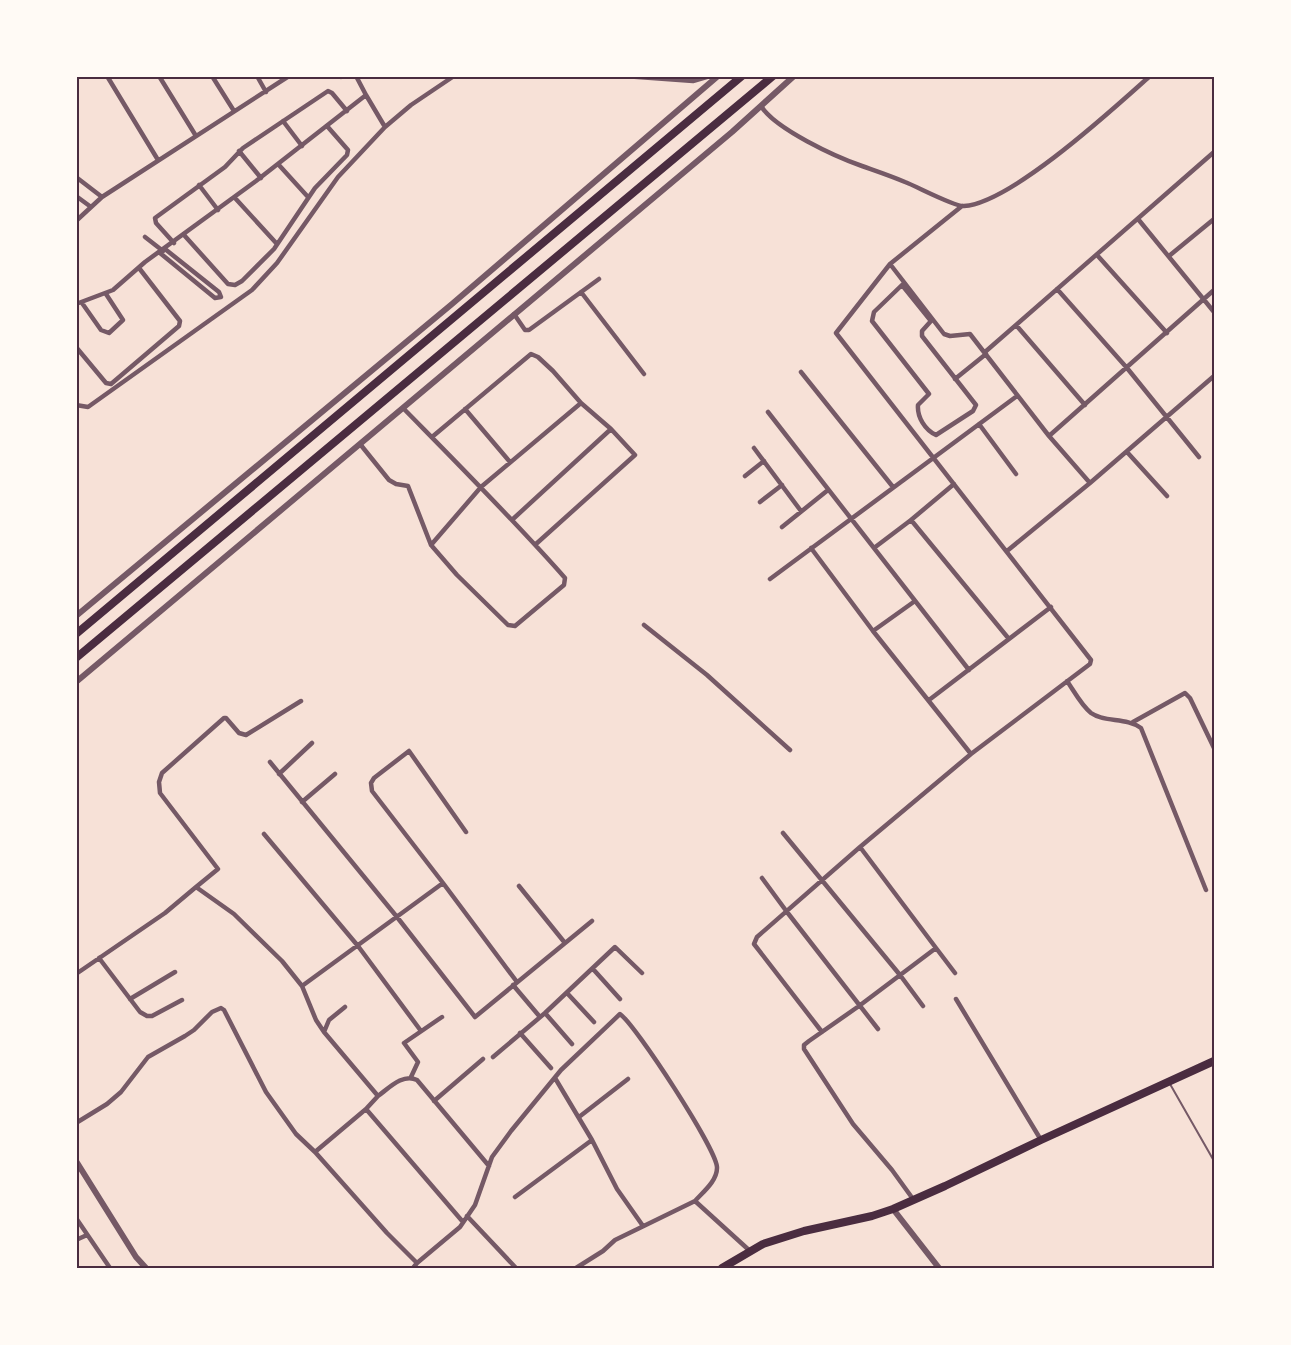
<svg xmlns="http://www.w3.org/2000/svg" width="1291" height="1345" viewBox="0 0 1291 1345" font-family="Poppins,sans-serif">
<rect width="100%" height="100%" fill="#f7e1d7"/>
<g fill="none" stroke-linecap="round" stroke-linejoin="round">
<path stroke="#755966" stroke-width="2" d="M1170,1084L1214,1161"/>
<path stroke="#755966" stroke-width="4.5" d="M107,76L158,160
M159,76L196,136
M212,76L234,111
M257,76L266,92
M341,76V77
M356,76L366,95
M624,76L693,81L710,76
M761,106C775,129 836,157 862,166C876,171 891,176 905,182C916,186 955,207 964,206C1011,203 1113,109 1150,76
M283,121L302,146
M239,151L261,178
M278,164L308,197
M76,177L102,197
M199,185L218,210
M76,196L91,207
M235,198L277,244
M962,206L890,264L944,334L950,336L970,334L1049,436L1090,483
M1138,219L1214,312
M76,221L102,197L289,76
M184,235L228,284L235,285L242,281L274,249L315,188L347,155L348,150L327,126
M145,237L163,251
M174,243L156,223L155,218L225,167L243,148L328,91L332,93L347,111
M160,253L215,298L221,297L219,292L165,249
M1097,255L1167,333
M1169,256L1214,219
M902,285L931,321L922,331V336L976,405L973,411L936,435C925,430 917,417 918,405L929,394L872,321L874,312Z
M1057,289L1127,368L1199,457
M581,292L644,374
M82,303L101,330L109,333L123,320L106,294
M76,304L113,290L145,262L256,181L366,95L385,127
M514,314L525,330H529L599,279
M1016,325L1085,405
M76,347L106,383L111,384L179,326L180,321L139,268
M985,352L1214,152
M801,372L893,487
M955,379L986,354
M76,405L88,407L252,290L277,263L338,177L385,127L411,105L454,76
M403,408C458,464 513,519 565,578L564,585L515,626L508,625L457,575L431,545L481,487L581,403
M465,409L510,462
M768,412L969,670
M979,424L1016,474
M1049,436L1214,290
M432,437L531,354L538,357L553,371L581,403L611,429L635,455L536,544
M360,444L389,480L396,484L408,486L431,545
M754,448L801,511
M1127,452L1167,496
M745,476L764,461
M760,502L782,485
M513,519L611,429
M911,520L954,484
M782,527L828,490
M811,548L873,631L915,601
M874,548L911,520L1009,639
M1007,551L1090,483L1214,376
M770,579L1017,396
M644,625L707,675L790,750
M873,631L971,754
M1067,681C1074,691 1081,705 1091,713C1105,723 1126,717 1141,728L1206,890
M929,700L1051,607
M1133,722L1185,693L1190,698L1214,748
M270,762L397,917L475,1017L592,921
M279,774L312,743
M302,802L335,774
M783,833L900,975L923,1006
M264,834L358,946L421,1031
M860,847L971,754L1090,664L1091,660L836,333L890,264
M762,878L787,912L878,1029
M443,883L372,791L371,783L374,778L409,751L466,832
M519,886L565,943
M196,887L218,869L160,793L159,782L162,773L224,718H226L239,733L246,735L301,701
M936,948L955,973
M99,958L140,1012L147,1016H152L182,1000
M593,969L620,999
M76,974L165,913L196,887L234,914L282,961L302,986L443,883L517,982
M513,985L540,1017
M302,986L316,1020L324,1032L378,1096L366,1109L463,1222
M567,993L594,1022
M130,999L175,972
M956,999L1041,1140
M545,1013L572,1044
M324,1032L329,1020L345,1007
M822,1032L754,944L757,937L860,847L936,948L859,1006L809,1041L804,1045V1049L853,1124L892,1170L913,1199
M520,1033L551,1068
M493,1057L545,1013L615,947L642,973
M411,1077L418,1062L404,1043L442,1017
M555,1078L592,1140L617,1189L643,1226
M378,1096C389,1088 403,1073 417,1080L489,1166
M434,1101L483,1059
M579,1117L628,1079
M76,1123L107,1104L121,1092L148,1057L185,1036L194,1030L212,1012L221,1008L224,1010L266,1092L296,1134L315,1152L387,1233L417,1263
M315,1152L366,1109
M515,1197L592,1140
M467,1216L516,1268
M76,1218L110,1268
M76,1240L87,1235
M413,1268L417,1263L460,1227L475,1205L492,1157L511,1131L561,1070L620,1014C635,1024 718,1151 717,1168C717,1181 703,1192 695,1201L750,1251
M576,1268L603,1251L615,1240L695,1201"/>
<path stroke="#755966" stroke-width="6" d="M76,616L452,304L718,76
M76,682L732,132L794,76
M76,1161L136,1257L146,1268
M893,1209L939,1268"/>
<path stroke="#4a2c40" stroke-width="8" d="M722,1268L763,1244L804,1231L872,1216L893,1209L945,1186L1041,1140L1214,1061"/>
<path stroke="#4a2c40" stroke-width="8" d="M76,634L742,76
M76,658L773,76"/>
</g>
<rect width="1291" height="1345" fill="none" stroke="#fffaf5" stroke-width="156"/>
<rect x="78" y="78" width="1135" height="1189" fill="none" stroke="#4a2c40" stroke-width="2"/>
</svg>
